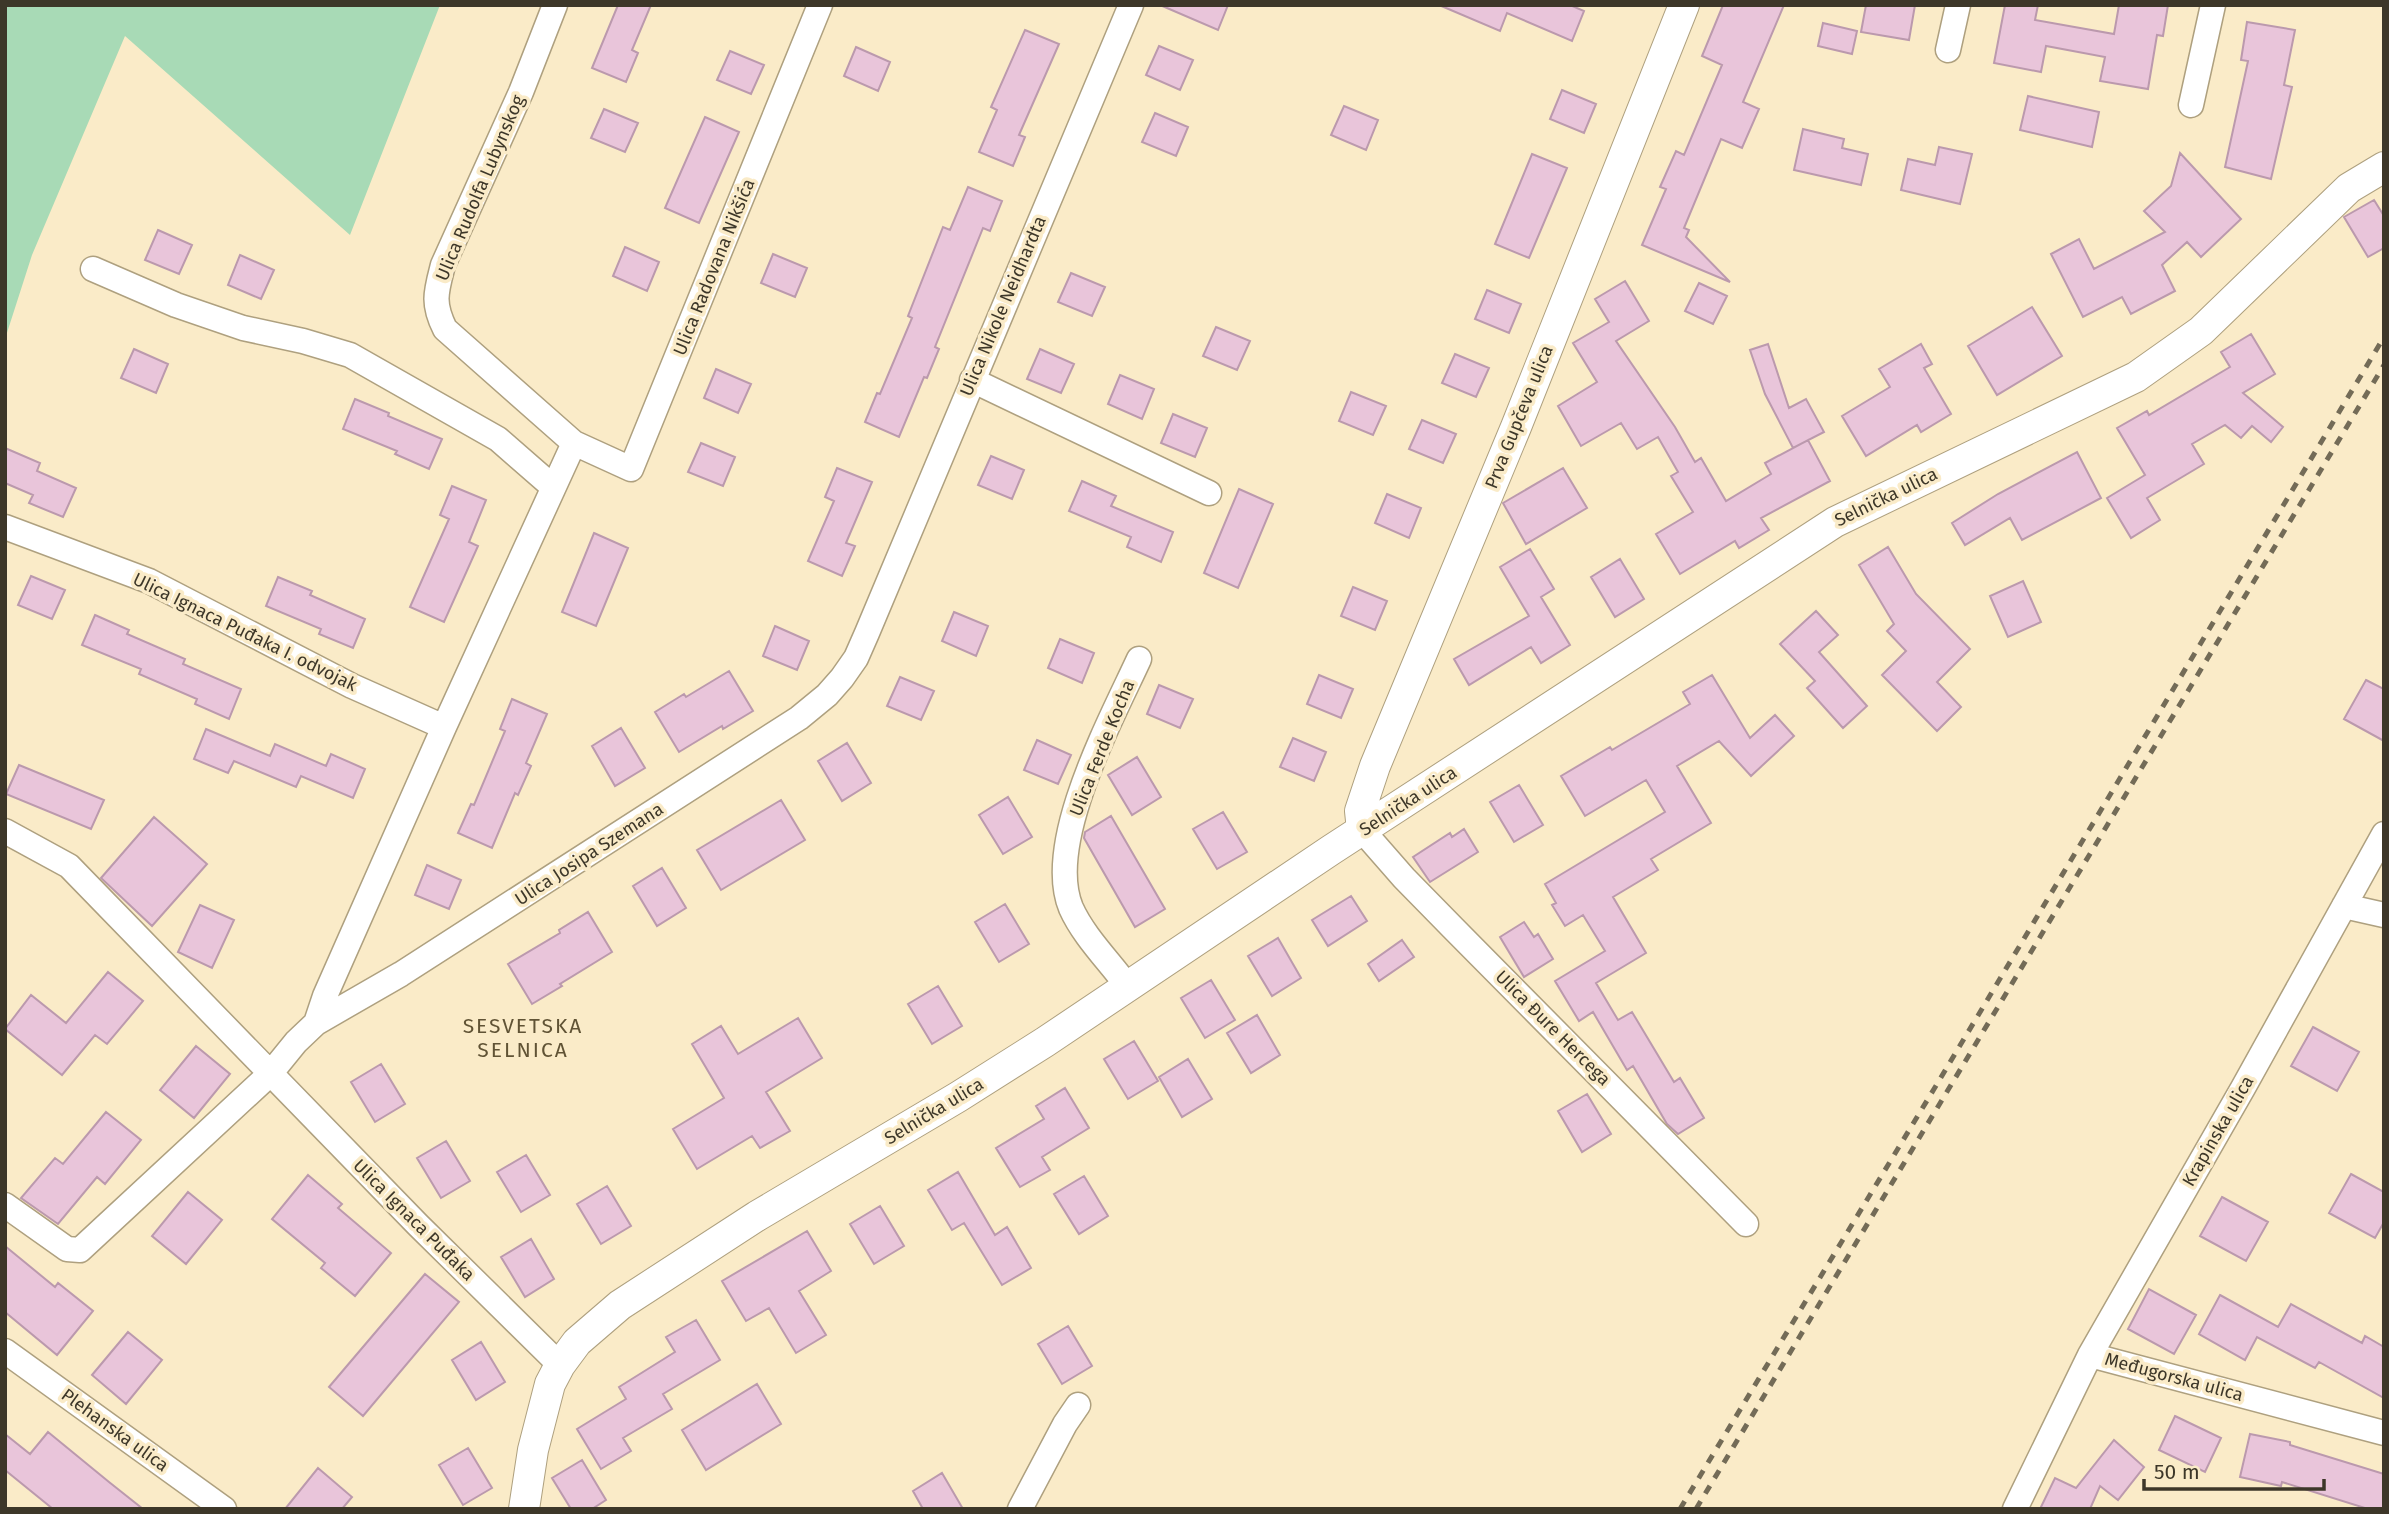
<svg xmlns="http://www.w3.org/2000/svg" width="2389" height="1514" viewBox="0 0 2389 1514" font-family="'Fira Sans',sans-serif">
<rect width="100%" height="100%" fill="#faebc8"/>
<path fill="#a8dab6" d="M5,5H440L350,235L125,36L32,255L5,339Z"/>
<path fill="#e9c5da" stroke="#bb99ad" stroke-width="2" d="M618,5H651L632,50L638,53L626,82L592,68Z
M1160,5H1228L1218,30Z
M1439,5H1570L1584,11L1572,41L1507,13L1500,31Z
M1723,5H1784L1743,102L1759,109L1742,148L1721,139L1684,228L1689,230L1686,237L1730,282L1642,245L1666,189L1660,187L1676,151L1684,155L1722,65L1702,56Z
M1866,5H1915L1909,40L1861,32Z
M2005,5H2038L2035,20L2114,34L2119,5H2168L2163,36L2157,35L2148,89L2100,81L2105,57L2046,46L2041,72L1994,63Z
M2247,22L2295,30L2284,85L2292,87L2271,179L2225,167L2248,61L2241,60Z
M1823,23L1857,31L1852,54L1818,46Z
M1025,30L1059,44L1019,135L1025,137L1013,166L979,152L997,110L991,107Z
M1159,46L1193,60L1180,90L1146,75Z
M856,47L890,62L878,91L844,76Z
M730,51L764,65L751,94L717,80Z
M1562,90L1596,104L1584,133L1550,119Z
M2028,96L2099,112L2092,147L2020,130Z
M1344,106L1378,120L1366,150L1331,135Z
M604,109L638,123L625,152L591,138Z
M1155,113L1188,127L1176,156L1142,142Z
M705,117L739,132L699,223L665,208Z
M1803,129L1844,139L1842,148L1868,154L1861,185L1794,170Z
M1939,147L1972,154L1960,204L1901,190L1908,159L1935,165Z
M2180,153L2241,219L2201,257L2187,242L2162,265L2175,291L2131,314L2122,297L2083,317L2051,254L2079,239L2094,269L2165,232L2144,211L2171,186Z
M1532,154L1567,168L1529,258L1495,244Z
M968,187L1002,201L990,231L983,228L935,347L939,349L927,378L924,377L899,437L865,422L877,393L880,394L912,318L908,316L943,227L950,230Z
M2374,200L2384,216V248L2368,257L2344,217Z
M158,230L192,245L179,274L145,260Z
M625,247L659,262L647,291L613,276Z
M773,254L807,268L795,297L761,283Z
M240,255L274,270L261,299L228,285Z
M1071,273L1105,287L1092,316L1058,302Z
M1625,281L1649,321L1616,341L1675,427L1695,462L1701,458L1726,501L1771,474L1765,463L1808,440L1830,481L1761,518L1769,530L1739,548L1735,541L1680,574L1656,534L1693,512L1671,476L1678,472L1658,437L1637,449L1621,423L1581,446L1558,406L1597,382L1573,343L1609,322L1595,299Z
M1699,283L1727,296L1713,324L1685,311Z
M1487,290L1521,304L1509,333L1475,319Z
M2032,307L2062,356L1997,395L1968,346Z
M1216,327L1250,341L1237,370L1203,356Z
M2251,334L2275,374L2243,393L2283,427L2271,442L2252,426L2241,438L2225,425L2192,444L2204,464L2147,498L2160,520L2131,538L2107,498L2145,475L2117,428L2147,411L2149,415L2230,367L2221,352Z
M1768,344L1789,408L1806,399L1824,432L1793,448L1765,394L1750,350Z
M1921,344L1932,364L1924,368L1951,414L1921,432L1917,425L1866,456L1842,416L1890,387L1879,369Z
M134,349L168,364L156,393L121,378Z
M1040,349L1074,364L1061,393L1027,379Z
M1455,354L1489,368L1476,397L1442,383Z
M716,369L751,384L738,413L704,398Z
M1120,375L1154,389L1142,419L1108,404Z
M1351,392L1386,406L1373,435L1339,421Z
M355,399L389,413L388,416L442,439L429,469L395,454L397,451L343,429Z
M1173,414L1207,428L1195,457L1161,443Z
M1422,420L1456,434L1443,463L1409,449Z
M701,443L735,457L723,486L688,472Z
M5,448L40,463L37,471L76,488L63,517L29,503L33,495L5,483Z
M2077,452L2101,498L2022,540L2010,518L1965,545L1952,523L1998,494Z
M991,456L1024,470L1012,499L978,485Z
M837,468L872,482L846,543L855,546L842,576L808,561L834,501L825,497Z
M1563,468L1587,508L1526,544L1503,503Z
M1082,481L1116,496L1111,506L1173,532L1161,562L1127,547L1131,537L1069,511Z
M452,486L486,500L469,542L478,546L444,622L410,607L449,519L440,515Z
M1239,489L1273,504L1238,588L1204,573Z
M1387,494L1421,508L1409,538L1375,523Z
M594,533L628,548L596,626L562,612Z
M1888,547L1916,594L1970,649L1937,682L1961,707L1937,731L1882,675L1906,651L1887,631L1894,624L1859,565Z
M1530,549L1554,589L1541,597L1570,645L1541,663L1531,647L1469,685L1454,659L1529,616L1500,567Z
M1620,559L1644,599L1615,617L1591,577Z
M31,576L65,590L52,619L18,605Z
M278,577L312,591L310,595L365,619L353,648L319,634L321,629L266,606Z
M2023,581L2041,622L2008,637L1990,596Z
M1353,587L1387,601L1375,630L1341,616Z
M1816,611L1838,635L1819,652L1867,706L1843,728L1807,688L1815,681L1780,644Z
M954,612L988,626L976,656L942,641Z
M95,615L129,630L127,634L185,659L183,664L241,689L229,719L195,704L197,699L139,674L141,669L82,645Z
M775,626L809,641L797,670L763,656Z
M1060,639L1094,653L1082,683L1048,668Z
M729,671L753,711L723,729L722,726L679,752L655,712L684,694L686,697Z
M1319,675L1353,689L1341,718L1307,704Z
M1712,675L1750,738L1775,715L1794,736L1751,776L1719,741L1677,766L1711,823L1651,859L1658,870L1613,897L1646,953L1596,983L1618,1020L1632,1012L1674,1082L1680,1078L1704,1118L1678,1134L1667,1124L1633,1066L1627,1070L1593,1012L1579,1021L1555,981L1605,951L1583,915L1565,926L1552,905L1556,903L1545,884L1665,812L1646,780L1585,816L1561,776L1610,747L1612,750L1690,704L1683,692Z
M900,677L934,691L921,720L887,706Z
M2366,680L2384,689V741L2344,719Z
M1159,685L1193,699L1180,728L1147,714Z
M512,699L547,714L526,763L531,766L518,795L515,793L492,848L458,833L471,804L474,805L505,731L500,729Z
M621,728L645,768L615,786L592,746Z
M206,729L270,756L275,744L326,766L331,754L365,769L353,798L301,776L296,787L234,761L228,773L194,759Z
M1293,738L1326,752L1314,781L1280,767Z
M1037,740L1071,755L1058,784L1024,770Z
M847,743L871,783L842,801L818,761Z
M1137,757L1161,797L1132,815L1108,775Z
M19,765L104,800L91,829L6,794Z
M1519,785L1543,825L1514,842L1490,802Z
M1008,797L1032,837L1003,854L979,815Z
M781,800L805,840L721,890L697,850Z
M1223,812L1247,852L1217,869L1193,829Z
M1111,816L1165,909L1135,927L1084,838L1085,832Z
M154,817L207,864L152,926L101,878Z
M1464,829L1478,852L1430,882L1413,857L1450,833L1452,837Z
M427,865L461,880L449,909L415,895Z
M662,868L686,908L657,926L633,886Z
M1351,896L1367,921L1328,946L1312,920Z
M1005,904L1029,944L999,962L975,922Z
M200,905L234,920L212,968L178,952Z
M588,912L612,952L560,984L562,986L532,1004L508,964L560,933L559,930Z
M1524,922L1534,937L1538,934L1553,959L1524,977L1500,937Z
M1278,938L1301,978L1272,996L1248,956Z
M1402,940L1414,957L1379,981L1368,964Z
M108,972L143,1001L107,1044L95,1035L62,1075L5,1029L31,995L66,1023Z
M1211,980L1235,1020L1205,1038L1181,998Z
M938,986L962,1026L932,1044L908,1004Z
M1257,1015L1280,1055L1251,1073L1227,1033Z
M798,1018L822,1058L766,1092L790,1131L760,1148L752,1136L697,1169L673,1129L724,1098L692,1044L721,1026L738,1054Z
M2313,1027L2359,1052L2337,1091L2291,1066Z
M1134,1041L1158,1081L1128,1099L1104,1059Z
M196,1046L230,1074L194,1118L160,1090Z
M1188,1059L1212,1099L1182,1117L1159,1077Z
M381,1064L405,1104L375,1122L351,1082Z
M1065,1088L1089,1128L1042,1157L1050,1170L1020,1187L996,1148L1044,1119L1036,1106Z
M1587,1094L1611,1134L1582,1152L1558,1111Z
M106,1112L141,1140L105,1184L97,1177L58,1224L21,1198L55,1158L63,1164Z
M446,1141L470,1181L441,1198L417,1158Z
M526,1155L550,1195L521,1212L497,1172Z
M958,1172L995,1235L1007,1227L1031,1268L1002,1285L964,1223L952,1230L928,1190Z
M2351,1174L2384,1192V1222L2375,1238L2329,1213Z
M308,1175L342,1204L338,1208L391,1253L355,1296L321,1268L325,1263L272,1219Z
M1084,1176L1108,1216L1079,1234L1054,1194Z
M607,1186L631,1226L601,1244L577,1204Z
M188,1192L222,1220L186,1264L152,1236Z
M2222,1197L2268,1222L2246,1261L2200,1236Z
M880,1206L904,1246L874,1264L850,1224Z
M807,1231L831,1271L799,1291L826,1335L796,1353L769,1308L746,1321L722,1281Z
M531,1239L554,1279L525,1297L501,1257Z
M5,1246L55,1287L58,1283L93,1311L57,1355L5,1312Z
M425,1274L459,1302L363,1416L329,1387Z
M2149,1289L2196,1315L2174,1354L2128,1329Z
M2220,1295L2278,1327L2291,1304L2362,1343L2365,1336L2384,1347V1398L2319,1362L2315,1368L2257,1337L2245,1360L2199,1334Z
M696,1320L720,1360L663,1394L672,1409L623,1438L631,1451L601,1469L577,1429L626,1399L619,1387L675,1352L666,1337Z
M1068,1326L1092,1366L1062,1384L1038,1344Z
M128,1332L162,1360L126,1404L92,1375Z
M481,1342L505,1382L476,1400L452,1360Z
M757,1384L781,1424L706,1470L682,1430Z
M2175,1416L2221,1438L2205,1472L2159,1450Z
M48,1432L109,1482L143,1509H53L5,1470V1434L30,1454Z
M2250,1434L2290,1442V1445L2384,1474V1509H2368L2282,1482L2281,1486L2240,1477Z
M2114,1440L2144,1467L2118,1500L2100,1486L2090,1509H2040L2055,1478L2076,1488Z
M468,1448L492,1488L463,1505L439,1465Z
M582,1460L606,1500L592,1509H571L552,1478Z
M318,1468L352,1497L342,1509H285Z
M942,1473L963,1509H923L913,1491Z"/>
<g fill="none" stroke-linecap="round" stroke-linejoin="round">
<g stroke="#aea07f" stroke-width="27">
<path id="minor" d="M555,5L521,92L443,265C436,292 432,303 445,329L574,443L631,469L820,5
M1948,50L1958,5
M2191,105L2213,5
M93,269L176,305L243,328L303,341L350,355L498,439L553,487
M972,380L1209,493
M5,527L149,581L352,686L444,727
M1362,830L1404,878L1453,928L1746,1224
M5,831L69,866L418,1225L560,1365
M2344,906L2384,915
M1128,987C1110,962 1084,937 1071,908C1044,843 1111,720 1139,659
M316,1023L325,996L444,727L574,443
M5,1205L67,1249L80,1250L270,1074L296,1042L316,1023L401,974L799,718L827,695L842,678L856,658L867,633L1131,5
M5,1351L224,1509
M2090,1355L2384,1433
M1020,1509L1065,1424L1078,1405
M2015,1509L2090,1355L2243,1088L2384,834"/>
</g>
<g stroke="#aea07f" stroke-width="32">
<path id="tertiary" d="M1362,830L1360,811L1375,766L1516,427L1684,5
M524,1509L533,1450L550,1384L560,1365L577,1342L620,1305L757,1216L958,1097L1045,1042L1331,850L1835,522L2136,377L2201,331L2349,188L2384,167"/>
</g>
<use href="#minor" stroke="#fff" stroke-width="24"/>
<use href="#tertiary" stroke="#fff" stroke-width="30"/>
<path stroke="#736b57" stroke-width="5" stroke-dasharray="9 9" stroke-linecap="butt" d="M1680,1509L1934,1089L2384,337
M1696,1509L2384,365"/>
</g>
<g text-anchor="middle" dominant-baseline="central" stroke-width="7" stroke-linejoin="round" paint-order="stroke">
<g font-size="18" fill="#3d3729" stroke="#faebc8">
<text transform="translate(480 188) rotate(-67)">Ulica Rudolfa Lubynskog</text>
<text transform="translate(714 267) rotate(-68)">Ulica Radovana Nikšića</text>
<text transform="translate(1003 306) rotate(-67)">Ulica Nikole Neidhardta</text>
<text transform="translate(1519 417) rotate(-68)">Prva Gupčeva ulica</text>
<text transform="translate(1886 497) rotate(-26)">Selnička ulica</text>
<text transform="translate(245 632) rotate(26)">Ulica Ignaca Puđaka I. odvojak</text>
<text transform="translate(1102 748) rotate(-68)">Ulica Ferde Kocha</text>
<text transform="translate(1408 801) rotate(-33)">Selnička ulica</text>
<text transform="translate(589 854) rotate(-33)">Ulica Josipa Szemana</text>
<text transform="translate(1553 1028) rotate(45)">Ulica Đure Hercega</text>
<text transform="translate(934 1111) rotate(-31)">Selnička ulica</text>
<text transform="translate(2218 1131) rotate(-60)">Krapinska ulica</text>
<text transform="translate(414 1220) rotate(45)">Ulica Ignaca Puđaka</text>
<text transform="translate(2174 1377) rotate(15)">Međugorska ulica</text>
<text transform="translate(115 1430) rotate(36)">Plehanska ulica</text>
</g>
<g font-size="21" letter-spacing="2" fill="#605335" stroke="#faebc8">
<text x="523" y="1026">SESVETSKA<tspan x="523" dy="24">SELNICA</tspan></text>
</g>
</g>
<rect width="2389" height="1514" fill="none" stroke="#3d3729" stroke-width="14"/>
<path d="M2144 1479v10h180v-10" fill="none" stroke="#3d3729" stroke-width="3.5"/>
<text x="2154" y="1479" font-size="21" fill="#3d3729" stroke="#faebc8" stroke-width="5" paint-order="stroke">50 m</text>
</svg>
